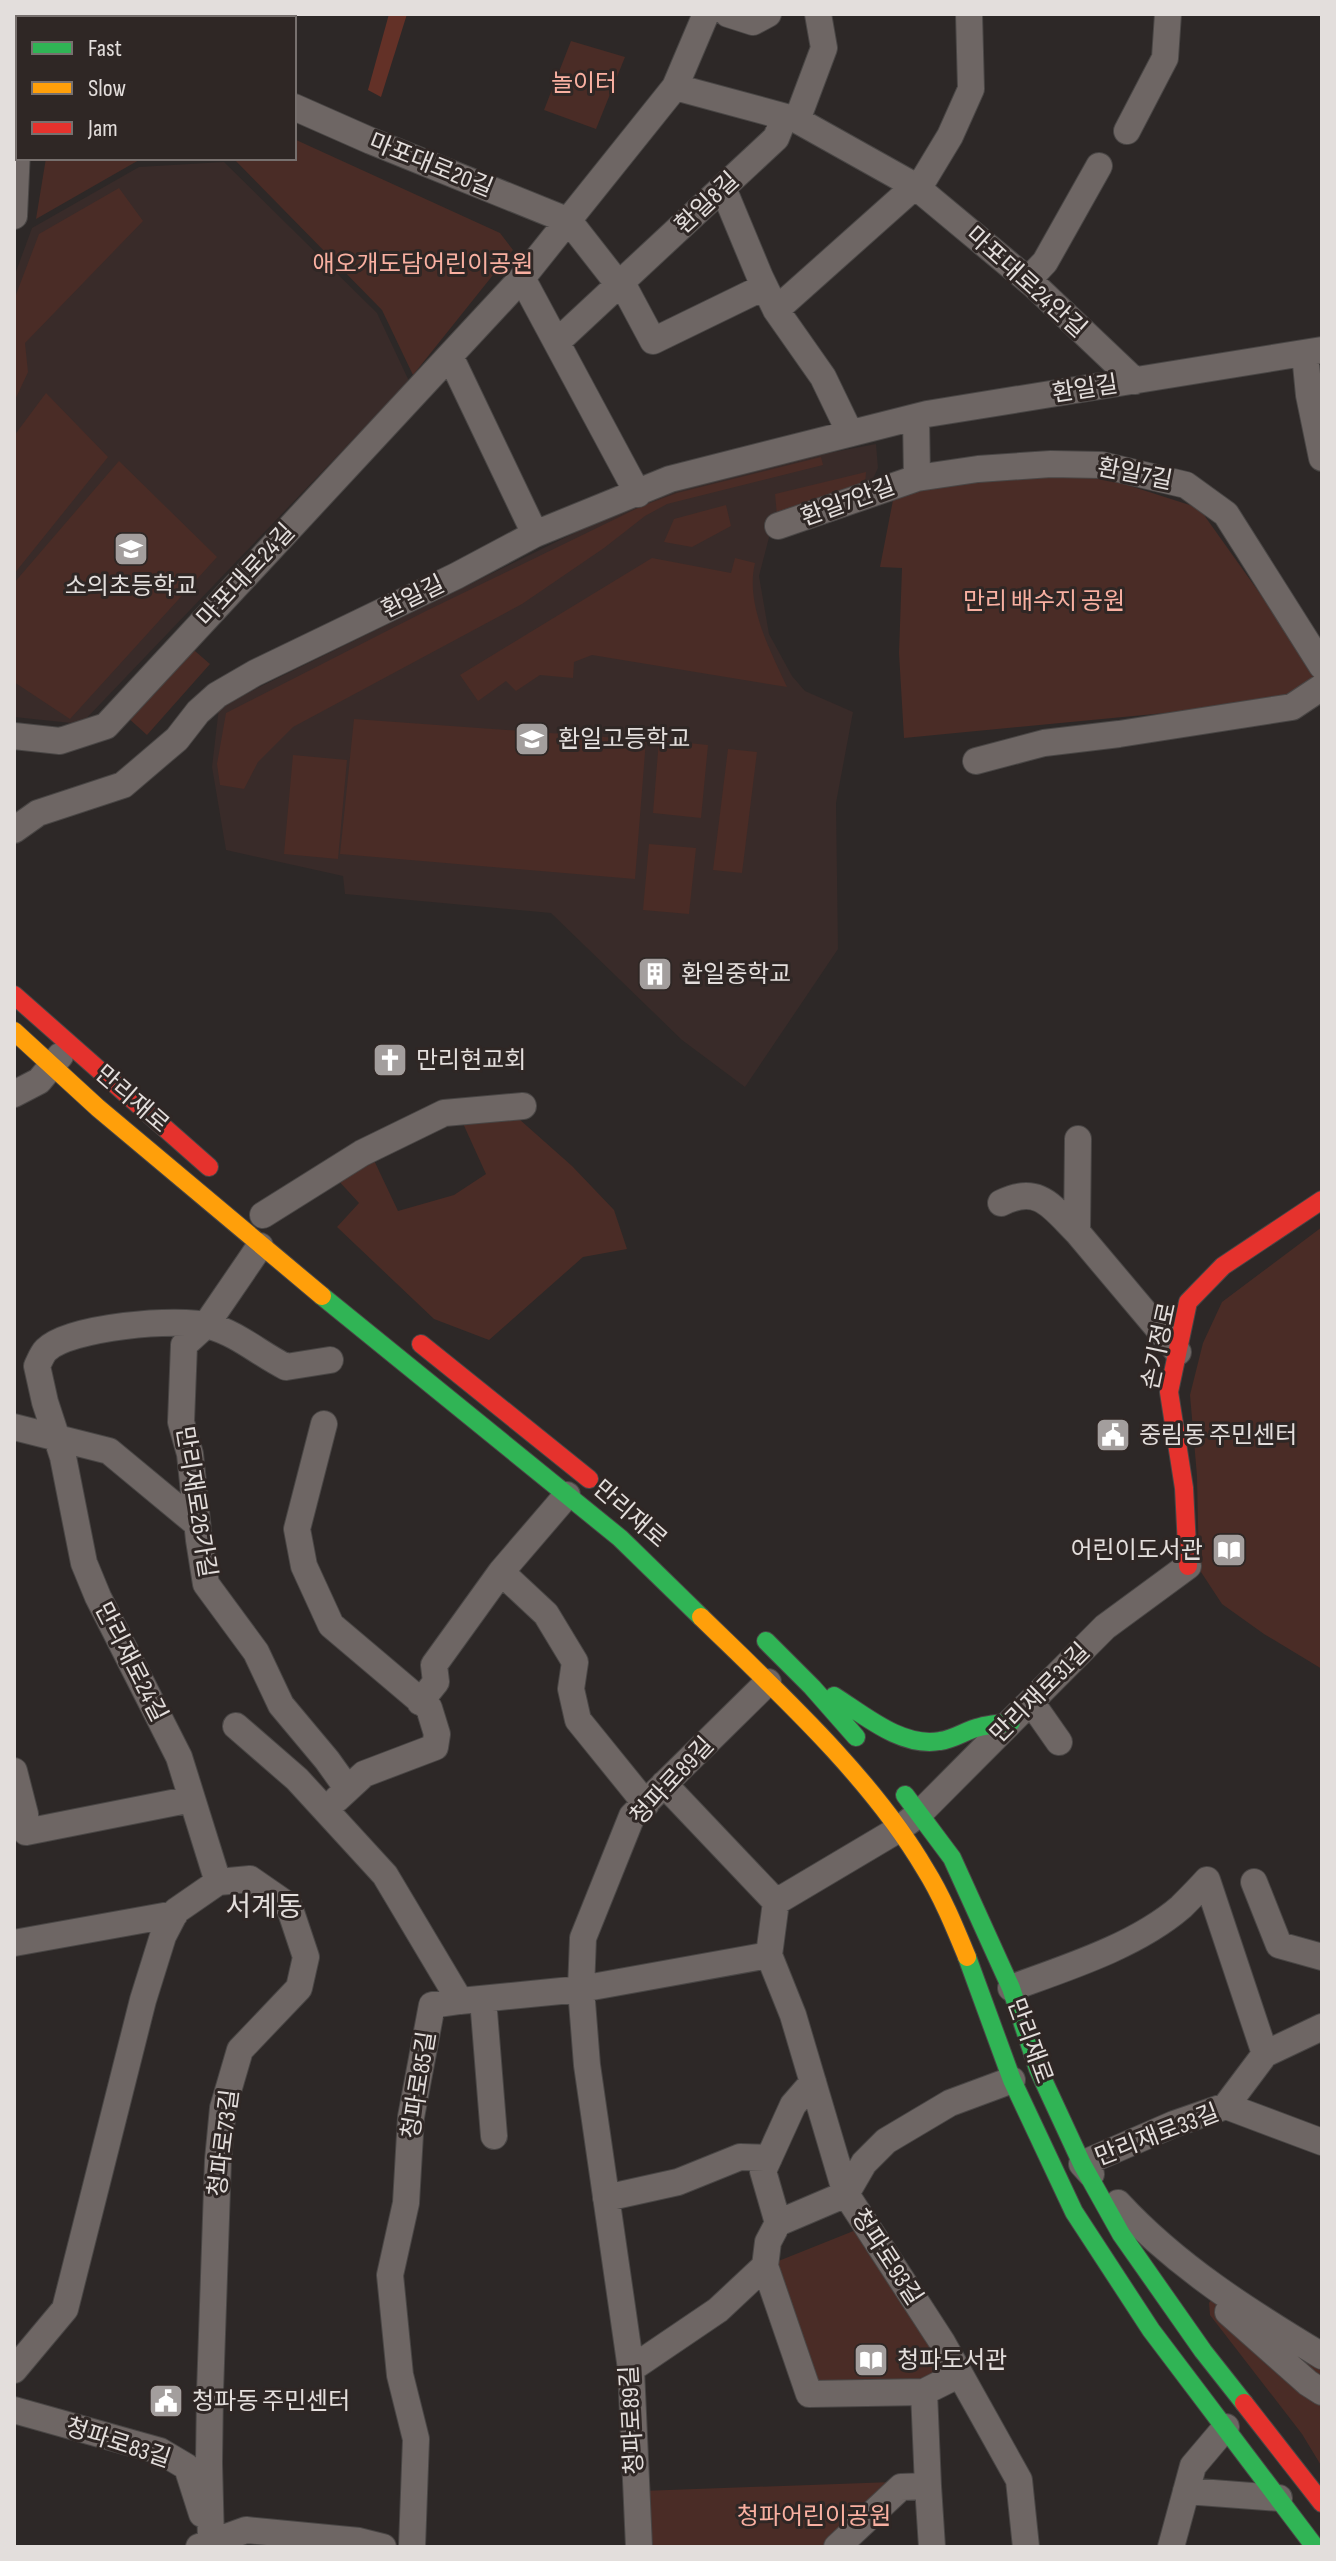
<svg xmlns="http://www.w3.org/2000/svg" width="1336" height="2561" viewBox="0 0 1336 2561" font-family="'Sofia Sans Condensed','Noto Sans KR',sans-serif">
<rect width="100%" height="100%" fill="#2d2827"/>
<path fill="#392b29" d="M224,162L377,313L409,381L81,724L14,717V277L32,228L139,167Z
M876,444L878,468L869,487L773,522L759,576L769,634L792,676L805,691L853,712L836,803L838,949L745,1087L682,1040L551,913L345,894L343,876L226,850L212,767L219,707L603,519L675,487L771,464Z"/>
<path fill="#4a2c26" d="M571,41L625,57L596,129L544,110Z
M294,139L500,233L513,250L413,375L382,310L233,158H294Z
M46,158H186L139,160L36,219Z
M119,188L143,221L25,343L28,372L14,402V300L39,234Z
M46,393L108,457L14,574V436Z
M821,457L823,465L667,504L645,516L604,548L522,604L293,727L258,762L244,789L220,785L217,764L226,713L426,611L642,506L677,493Z
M119,461L217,557L70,719L14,682V583Z
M866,472L865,486L777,515L775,494Z
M1093,474L1199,508L1320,678L1290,701L904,738L899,653L902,568L880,567L894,495L943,484Z
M726,505L731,526L692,547L664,542L674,519Z
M652,558L731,573L735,558L755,563C745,604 770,650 787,687L592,655L574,662L573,678L540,675L516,691L506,681L478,701L460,675Z
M188,645L210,664L147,735L126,716Z
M354,719L646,740L635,879L340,854Z
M659,740L708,745L701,818L653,813Z
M728,749L757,752L742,873L713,870Z
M293,755L347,760L338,859L284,854Z
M649,844L696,848L689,914L643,910Z
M461,1119H519L572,1166L614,1210L627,1249L583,1257L489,1340L434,1319L337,1227L359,1203L336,1178L371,1154L398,1211L454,1195L486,1174Z
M1322,1227V1669L1264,1634L1222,1604L1199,1569L1197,1476L1190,1395L1203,1343L1222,1302Z
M861,2228L954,2371L923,2387L813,2391L771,2264Z
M1213,2296L1322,2367V2467L1302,2434L1210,2315L1209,2303Z
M893,2482L827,2547H644L641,2491Z"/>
<path fill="#633127" d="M389,14H407L381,97L368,90Z"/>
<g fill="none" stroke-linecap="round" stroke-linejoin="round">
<g stroke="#494645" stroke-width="28">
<path id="street" d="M87,14L96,18
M728,14L753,22L768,14
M44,18L45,14
M675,87L797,120L915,186L1035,286L1135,381
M294,107L371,141L569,221
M797,120L824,48L818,14
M1127,131L1165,58L1168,14
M723,188L760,277L776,310L823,377L850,433
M918,189L950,136L971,89L969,14
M14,216L18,128
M569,221L619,285
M522,278L638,494
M1028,280L1045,262L1099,166
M622,283L653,341L764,287
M776,310L915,186
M557,342L776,138L784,118
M1305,354L1309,395L1322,458
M450,356L535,534
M916,417L917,478L978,469L1051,464L1102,465L1186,485L1226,514L1322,666
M778,526L917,478
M14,736L60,741L106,726L522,278L675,87L706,14
M976,761L1044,743L1119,734L1292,707L1322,687
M14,830L38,813L123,785L177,739L198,712L217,695L255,673L456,576L535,534L670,479L927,414L1322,350
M14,1094L39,1081L60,1056
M1078,1139L1077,1232L1178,1352
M1001,1203C1039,1184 1052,1207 1077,1232
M263,1215L362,1153L444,1113L523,1106
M260,1246L206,1325L184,1345L181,1422L190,1454L199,1540L206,1584L256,1652L281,1705L327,1760L347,1788
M324,1424L297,1529L304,1566L331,1625L429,1708L437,1734L435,1747L364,1774L337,1799
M14,1427L109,1451L197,1524
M567,1495L501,1572L546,1614L575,1662L571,1689L578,1720L646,1804
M420,1702L436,1682L434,1665L501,1572
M1031,1702L1059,1742
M236,1726L297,1779L385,1875L460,2001L432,2005L411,2117L406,2203L390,2275L400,2375L416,2439L412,2547
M14,1771L25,1814L26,1832L192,1799
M664,1784L776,1902L769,1955L793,2015L846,2194L942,2342L1019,2480L1026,2547
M218,1882L179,1757L98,1597L84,1563L63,1457L45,1402L37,1366C39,1362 42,1354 46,1350C69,1327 178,1317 210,1326C238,1334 260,1354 286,1367L330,1360
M1254,1882L1279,1945L1322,1957
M776,1902L899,1829L920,1813L1105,1627L1188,1566
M14,1943L175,1914
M1011,1988C1066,1968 1136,1946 1181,1907C1190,1898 1199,1889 1207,1880L1265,2054
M483,1999L494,2136
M460,2001L581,1989L769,1955
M1226,2106L1265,2054L1322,2027
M1091,2174L1082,2164L1174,2124L1226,2106L1322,2142
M606,2198L678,2182L740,2157L769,2158
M1118,2203C1176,2266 1249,2312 1322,2356
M778,2223L763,2171L793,2105L813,2082
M765,2266L809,2394L924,2392
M1228,2312L1308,2383L1322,2392
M631,2369L718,2310L765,2266L768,2242L778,2223L846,2194L864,2163L886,2141L950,2103L1012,2080
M14,2370L65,2309L143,2000L163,1936L176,1911L218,1882L250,1879L289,1906L306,1957L299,1988L240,2050L223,2108L218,2160L210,2392L209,2463L211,2541
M14,2410L160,2451L187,2467L202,2514
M928,2486L932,2547
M1186,2491L1279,2498
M199,2547L246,2530L359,2541L383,2547
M639,2547L631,2369L587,2065L581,1989L583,1938L632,1816L768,1682
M837,2547L901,2487L928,2486L924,2392L960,2374
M1171,2547L1193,2466L1226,2427"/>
</g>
<g stroke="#494645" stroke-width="20">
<path id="fast" d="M322,1296L620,1538L701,1617
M766,1641L812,1687L856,1737
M834,1696C864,1715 902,1748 940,1741C955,1739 966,1730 980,1727C990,1724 1001,1724 1011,1722
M905,1795L952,1858L1011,1988L1038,2069L1082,2164L1121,2234L1203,2351L1244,2403
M967,1957L1012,2080L1074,2212L1151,2330L1315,2547"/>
</g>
<g stroke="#494645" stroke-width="20">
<path id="slow" d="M14,1031L98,1108L322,1296
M701,1617C777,1691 871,1777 925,1869C942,1896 955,1928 967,1957"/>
</g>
<g stroke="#494645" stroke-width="20">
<path id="jam" d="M14,995L209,1167
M421,1344L589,1479
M1188,1566L1184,1488L1169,1392L1188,1302L1223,1266L1322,1200
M1244,2403L1322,2503"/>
</g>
<use href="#street" stroke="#6e6664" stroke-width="26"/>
<use href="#fast" stroke="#30b455" stroke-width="18"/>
<use href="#slow" stroke="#ff9f0a" stroke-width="18"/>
<use href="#jam" stroke="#e5322d" stroke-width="18"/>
</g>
<defs>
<g id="school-square" transform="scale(1.8)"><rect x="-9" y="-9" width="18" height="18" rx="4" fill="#a39e9d" stroke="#2f2725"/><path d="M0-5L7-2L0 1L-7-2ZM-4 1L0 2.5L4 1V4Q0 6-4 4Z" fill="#fff"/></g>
<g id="building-square" transform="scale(1.8)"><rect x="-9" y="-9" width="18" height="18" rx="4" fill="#a39e9d" stroke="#2f2725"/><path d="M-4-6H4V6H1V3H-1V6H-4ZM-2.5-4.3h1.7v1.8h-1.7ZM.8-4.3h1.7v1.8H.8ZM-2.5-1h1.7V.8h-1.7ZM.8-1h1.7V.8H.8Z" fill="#fff"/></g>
<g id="church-square" transform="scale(1.8)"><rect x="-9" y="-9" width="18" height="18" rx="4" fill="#a39e9d" stroke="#2f2725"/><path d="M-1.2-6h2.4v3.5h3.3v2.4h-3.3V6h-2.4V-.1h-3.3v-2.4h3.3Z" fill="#fff"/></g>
<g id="civic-square" transform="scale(1.8)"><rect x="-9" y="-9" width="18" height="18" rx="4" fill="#a39e9d" stroke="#2f2725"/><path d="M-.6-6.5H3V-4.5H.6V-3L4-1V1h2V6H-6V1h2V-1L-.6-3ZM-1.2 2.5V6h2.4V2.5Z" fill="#fff"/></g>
<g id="library-square" transform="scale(1.8)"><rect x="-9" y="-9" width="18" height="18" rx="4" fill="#a39e9d" stroke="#2f2725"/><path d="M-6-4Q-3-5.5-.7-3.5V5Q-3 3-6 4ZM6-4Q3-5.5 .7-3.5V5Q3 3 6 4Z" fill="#fff"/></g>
</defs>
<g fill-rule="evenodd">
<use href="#school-square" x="131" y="549"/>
<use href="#school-square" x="532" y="739"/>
<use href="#building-square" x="655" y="974"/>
<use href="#church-square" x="390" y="1060"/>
<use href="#civic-square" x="1113" y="1435"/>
<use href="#library-square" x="1229" y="1550"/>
<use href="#library-square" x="871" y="2360"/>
<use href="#civic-square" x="166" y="2401"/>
</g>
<g text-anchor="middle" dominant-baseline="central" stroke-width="6" stroke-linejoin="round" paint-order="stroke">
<g font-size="24" fill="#f9b0a1" stroke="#2f2725">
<text x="584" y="83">놀이터</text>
<text x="423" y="264">애오개도담어린이공원</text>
<text x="1044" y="601">만리 배수지 공원</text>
<text x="814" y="2516">청파어린이공원</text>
</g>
<g font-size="24" fill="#e3dedc" stroke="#2f2725">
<text transform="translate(431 165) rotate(22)">마포대로20길</text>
<text transform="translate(707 203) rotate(-43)">환일8길</text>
<text transform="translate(1026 282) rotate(42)">마포대로24안길</text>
<text transform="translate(1085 389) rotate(-9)">환일길</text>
<text transform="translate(1135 474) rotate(11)">환일7길</text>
<text transform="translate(848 502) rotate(-20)">환일7안길</text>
<text transform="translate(246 575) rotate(-47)">마포대로24길</text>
<text transform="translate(413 597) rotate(-26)">환일길</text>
<text transform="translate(132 1099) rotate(41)">만리재로</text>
<text transform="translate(1159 1346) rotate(-78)">손기정로</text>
<text transform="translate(196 1502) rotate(81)">만리재로26가길</text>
<text transform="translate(630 1514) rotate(41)">만리재로</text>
<text transform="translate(131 1662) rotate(63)">만리재로24길</text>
<text transform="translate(1040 1693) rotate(-45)">만리재로31길</text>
<text transform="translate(672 1781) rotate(-47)">청파로89길</text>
<text transform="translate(1030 2041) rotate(70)">만리재로</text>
<text transform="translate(419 2085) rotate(-81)">청파로85길</text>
<text transform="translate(1157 2135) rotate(-21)">만리재로33길</text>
<text transform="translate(224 2143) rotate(-83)">청파로73길</text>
<text transform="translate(887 2257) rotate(57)">청파로93길</text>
<text transform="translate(632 2420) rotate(-93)">청파로89길</text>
<text transform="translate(118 2443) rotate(18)">청파로83길</text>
</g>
<g font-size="24" fill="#e3dedc" stroke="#2f2725" text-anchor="start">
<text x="131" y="586" text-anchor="middle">소의초등학교</text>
<text x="558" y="739">환일고등학교</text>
<text x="681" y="974">환일중학교</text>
<text x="416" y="1060">만리현교회</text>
<text x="1139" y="1435">중림동 주민센터</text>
<text x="1203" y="1550" text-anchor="end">어린이도서관</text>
<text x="897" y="2360">청파도서관</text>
<text x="192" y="2401">청파동 주민센터</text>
</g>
<g font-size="28" fill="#e3dedc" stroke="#2f2725">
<text x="264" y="1907">서계동</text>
</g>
</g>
<rect width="1336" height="2561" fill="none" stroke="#e3dedc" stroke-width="32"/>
<rect x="16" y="16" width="280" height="144" fill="#2f2725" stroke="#77706e" stroke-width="2"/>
<rect x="32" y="42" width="40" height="12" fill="#30b455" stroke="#77706e" stroke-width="2"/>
<text x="88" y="56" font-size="24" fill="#e3dedc">Fast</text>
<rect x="32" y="82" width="40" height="12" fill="#ff9f0a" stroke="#77706e" stroke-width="2"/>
<text x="88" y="96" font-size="24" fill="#e3dedc">Slow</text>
<rect x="32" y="122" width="40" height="12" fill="#e5322d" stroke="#77706e" stroke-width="2"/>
<text x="88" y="136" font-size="24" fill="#e3dedc">Jam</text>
</svg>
